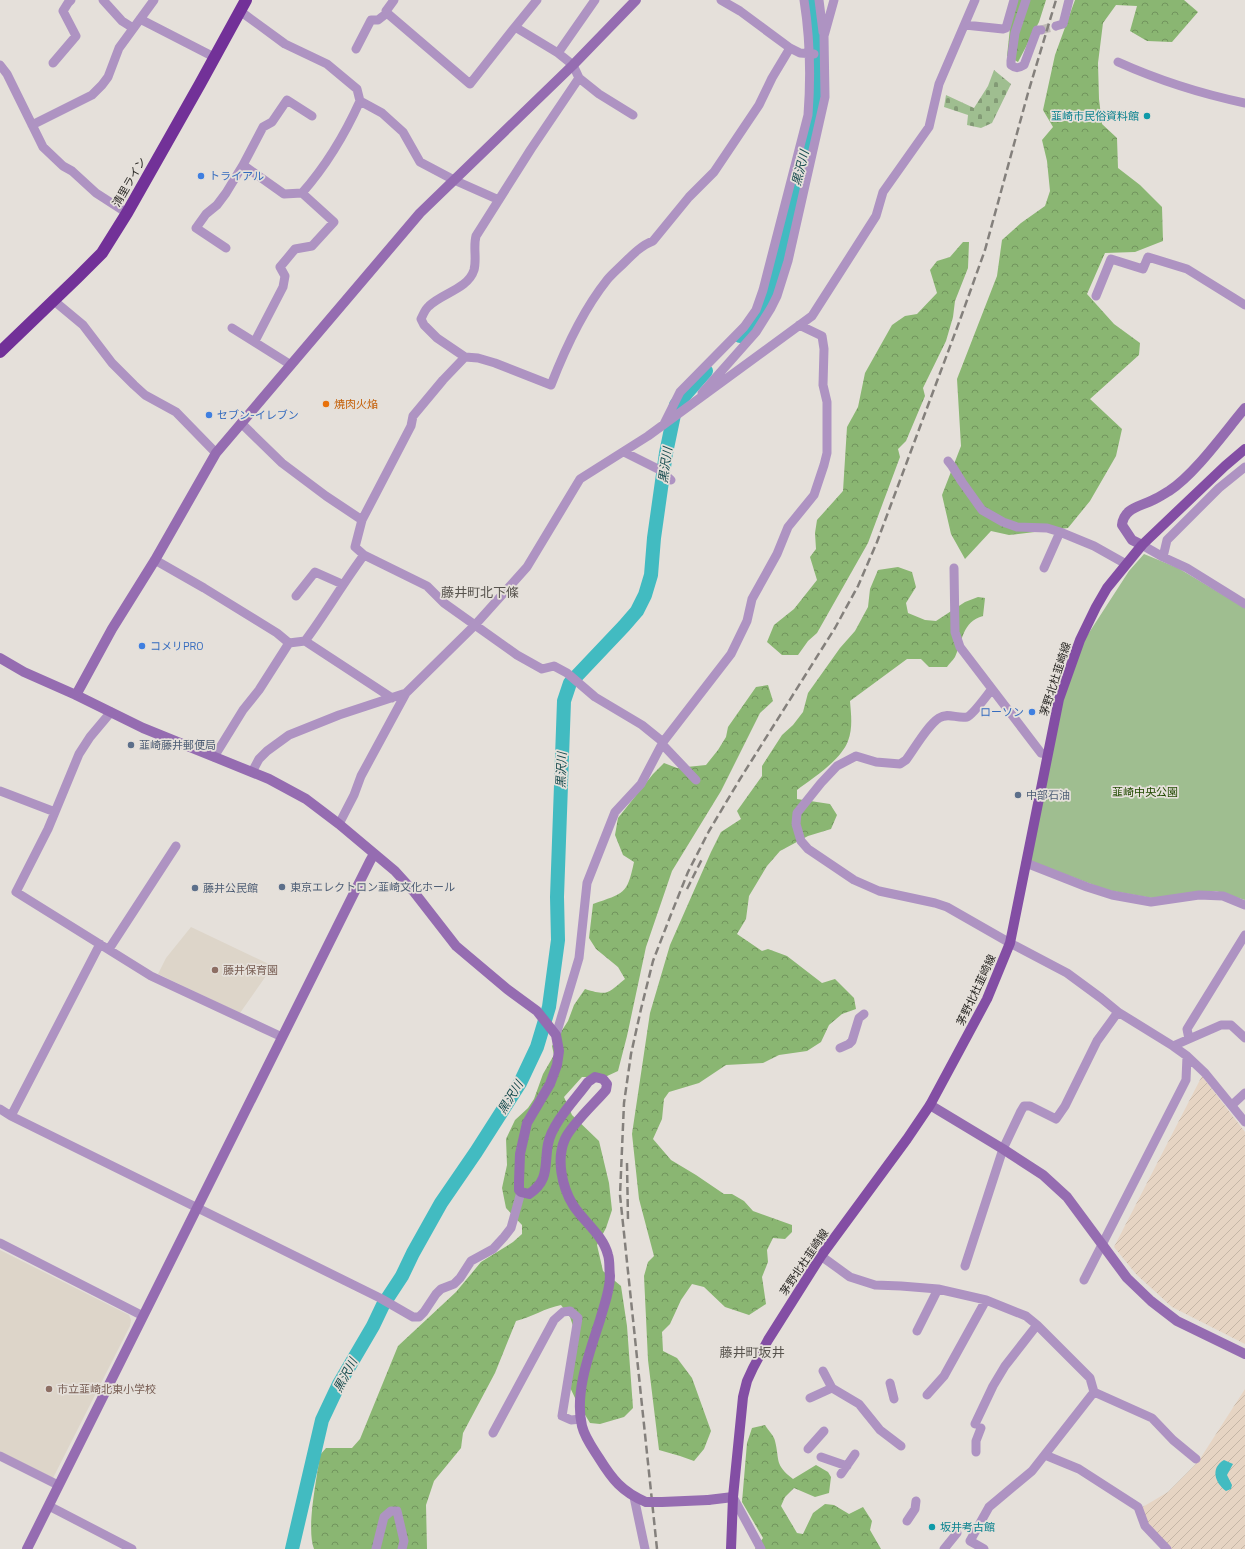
<svg xmlns="http://www.w3.org/2000/svg" width="1245" height="1549" viewBox="0 0 1245 1549" font-family="'Titillium Web','Noto Sans JP',sans-serif">
<defs>
<pattern id="industrial-furrows" width="10" height="10" patternUnits="userSpaceOnUse"><rect width="10" height="10" fill="#e6d4c3"/><path d="M-1 1l2-2M0 10L10 0M9 11l2-2" fill="none" stroke="#c5b6a7"/></pattern>
<pattern id="forest-crowns" width="20" height="18" patternUnits="userSpaceOnUse"><rect width="20" height="18" fill="#8ab672"/><path d="M2 6a3 3 0 1 1 6 0M12 15a3 3 0 1 1 6 0" fill="none" stroke="#71945d"/></pattern>
<pattern id="cemetery-stones" width="16" height="16" patternUnits="userSpaceOnUse"><rect width="16" height="16" fill="#9fbe90"/><path d="M2 7V4a2 2 0 0 1 4 0v3zM10 15v-3a2 2 0 0 1 4 0v3z" fill="#829a75"/></pattern>
</defs>
<rect width="100%" height="100%" fill="#e5e0da"/>
<path fill="#ddd5c9" d="M191,927L273,966L240,1013L158,974L166,958Z
M0,1250L129,1315L131,1320L130,1326L53,1478L0,1452Z"/>
<path fill="url(#industrial-furrows)" d="M1202,1076L1245,1132V1344L1172,1307L1136,1274L1114,1247Z
M1245,1389V1549H1172L1148,1524L1141,1508L1168,1492L1198,1462Z"/>
<path fill="url(#forest-crowns)" d="M1013,0H1046L1039,22L1018,62L1007,56Z
M1075,0H1184L1198,12L1172,42L1147,41L1130,31L1137,6L1116,5L1103,23L1098,63L1099,99L1102,124L1117,138L1118,168L1140,185L1162,207L1163,241L1135,252L1105,253L1087,294L1114,324L1140,343L1139,355L1090,399L1122,429L1116,456L1090,501L1068,528L1009,535L991,531L965,559L951,534L942,495L961,446L957,379L997,276L1002,240L1021,223L1045,206L1050,191L1047,161L1042,140L1053,127L1043,110L1055,55Z
M963,242H969L968,268L955,301L953,317L946,341L923,388L925,396L906,441L898,449L900,457L868,543L817,633L808,641L798,655H782L767,642L774,625L794,609L817,580L810,557L816,549L815,533L817,520L843,491L847,427L858,407L865,373L892,325L905,316L917,314L937,293L930,270L937,261L950,257Z
M898,567L912,572L916,587L906,603L908,613L925,620L936,621L965,602L978,597L985,598L983,616C962,622 963,640 955,657C953,660 949,664 947,667H929L921,659H907L850,701C851,714 853,728 848,741C841,760 813,778 797,790V799L830,804L837,815L831,829L808,836L780,851L767,866L749,896L746,919L737,934L762,951L768,949L787,956L822,983L835,979L854,998L856,1009L842,1014L829,1025L821,1042L807,1051L779,1055L763,1063L726,1065L699,1083L669,1092L664,1099L662,1119L653,1139L671,1160L696,1175L724,1194H732L744,1201L753,1211L792,1225V1232L785,1239L773,1238L767,1250L768,1262L762,1277L766,1304L749,1315L725,1307L704,1287L692,1284L681,1300L670,1324L662,1332L663,1351L677,1358L692,1378L711,1431L704,1449L694,1461L680,1456L659,1450L648,1360L644,1276L648,1262L654,1256L639,1199L632,1134L650,1013L670,945L711,852L721,832L741,819L737,811L762,776V766L782,735L793,725L803,712L808,693L840,648L855,631L868,607L870,589L878,570Z
M768,685L773,701L760,713L721,791L672,871L646,947L627,1036L618,1071L605,1077H582L564,1097L572,1115L599,1141L609,1183L612,1210L606,1228L597,1245L603,1271L621,1286L627,1326L633,1408L624,1417L600,1424L590,1423L576,1400L566,1379L573,1326L570,1317L561,1305C545,1308 532,1317 516,1321L495,1373L463,1433L461,1448L434,1481L426,1505L427,1549H314C306,1529 317,1478 320,1455L326,1448H352L360,1439L398,1346L456,1292L481,1262L513,1242L522,1234V1225L506,1208L502,1188L507,1165L506,1139L515,1120L528,1108L534,1099L543,1074L554,1055L552,1046L568,1021L574,1005L585,989C608,996 607,994 625,979L618,967L596,949L589,938L593,904C624,893 627,895 634,862L623,855L615,835L618,818L653,774L664,763L677,768L706,765L718,750L726,737L728,727L756,687Z
M765,1425C768,1430 774,1436 775,1441C780,1461 774,1464 793,1479L816,1465L828,1472L831,1477L829,1493L815,1497L794,1488L785,1497L781,1506L797,1533L803,1534L813,1513L825,1504L834,1505L849,1514L863,1507L872,1521L870,1530L881,1549H755L763,1538L742,1502L747,1443L752,1428Z"/>
<path fill="url(#cemetery-stones)" d="M994,70L1011,84L992,123L981,128L967,125L968,115L944,107L946,95L974,108L988,86Z"/>
<path fill="#9fbe90" d="M1144,554L1178,568L1245,608V900L1216,891L1152,898L1107,890L1030,861L1060,704L1083,642L1129,571Z"/>
<path fill="#42bbc1" d="M1224,1460L1233,1464L1227,1475L1232,1485L1231,1489L1226,1491C1215,1483 1210,1468 1224,1460Z"/>
<g fill="none" stroke-linecap="round" stroke-linejoin="round">
<path stroke="#42bbc1" stroke-width="14" d="M740,336L760,314L769,293L818,95L817,62L810,0
M292,1549L322,1420L339,1384L373,1326L383,1305L402,1276L413,1253L441,1203L476,1152L520,1083L537,1047L549,1007L558,940L557,897L564,701L570,683L624,626L637,611L645,595L651,575L654,538L666,453L676,405L706,371"/>
<path stroke="#c0bbb6" stroke-width="9" stroke-dasharray="9 4.5" stroke-linecap="butt" d="M1041,30L1056,26"/>
<path stroke="#ae93c2" stroke-width="9" d="M103,0L122,21L133,28
M537,0L515,27L558,53
M595,0L558,53L573,65L579,78L531,149L476,236C473,247 477,259 474,270C468,289 442,293 429,306C425,309 423,315 421,319L424,325L437,338L465,357L478,358L495,363L551,385C565,349 583,310 607,280C612,274 619,268 624,263C633,254 642,245 653,241L689,197L714,172L759,105L772,78L790,48
M721,0L740,11L790,48L800,53L814,54
M819,0L823,32
M1026,0L1015,33L1011,61V65C1016,69 1019,68 1024,65L1037,30H1041
M240,11L285,44L327,64L357,89L360,101L382,113L403,132L420,162L454,180L499,200
M387,13L470,84L515,27
M140,19L214,57
M965,25L1003,29L1006,28L1014,0
M1056,26L1063,24L1069,0
M356,49L371,20H378L387,13L386,11L394,0
M1118,62C1158,80 1202,94 1245,103
M53,63L76,36L63,11L68,3L71,0
M0,65L7,74L43,147L63,166L72,171L96,193L127,213
M579,78L599,94L633,115
M32,125L92,95L102,85L108,77L119,48L154,0
M243,165L284,194L302,193C325,167 346,132 360,101
M226,248L196,228L206,214L217,205L226,193L243,165L263,127L272,122L287,100L312,116
M1096,296L1111,259L1143,269L1148,257L1187,269L1245,305
M53,300L83,325L112,363L134,385L145,395L176,412L216,453
M232,328L291,365
M255,341L283,287L285,276L280,267L295,249L312,246L334,222L302,193
M465,357L443,380L413,416L411,426L362,520L355,547L364,555L427,586L444,603L517,655L542,669L554,666L567,673L595,697L642,725L663,742
M702,393L756,332L771,308L777,296L788,261L825,97L824,36L834,0
M241,423L282,463L326,496L362,520
M664,424L680,392L744,327L756,310L763,290L808,115C811,76 810,38 804,0
M624,452L660,470L671,480
M948,461L952,466L962,482L982,510L1003,522L1017,527L1047,528L1060,532L1094,546L1126,564
M1142,545L1163,557L1187,568L1245,604
M1163,557L1167,540L1219,488L1245,467
M155,560L204,588L277,633L289,643L305,641C326,613 343,583 364,555
M954,568L955,632L960,647L1041,753L1047,754
M1044,568L1060,532
M296,596L315,572L342,584
M305,641L392,698
M992,689C987,695 973,715 967,717C957,719 948,712 939,718C927,726 915,748 906,760L900,764L876,762L856,756L837,766L821,783L797,813L796,824L801,841L808,849L854,880L879,891L935,903L947,907L1010,943L1067,973L1101,998L1118,1012L1173,1046L1187,1056L1205,1073L1245,1122
M111,712L90,737L79,754L48,829L16,892L151,976L282,1037
M662,744L696,780
M214,757L243,710L259,690L289,643
M252,772L259,759L267,751L289,735L339,715L406,693L475,625L527,567L580,479L648,436L812,316L876,216L883,192L929,127L939,84L975,0
M0,791L55,812
M339,824L354,795L361,776L406,693
M1026,863L1087,887L1112,895L1151,902L1199,895L1223,896L1245,905
M100,944L11,1116L380,1298L413,1317H419L424,1312L436,1294L441,1289L454,1284L460,1278L471,1261L493,1249L504,1237L511,1228L521,1192
M109,949L176,846
M556,1035L579,958L587,883L615,812L641,784L663,742L731,654L747,621L752,599L777,554L788,527L814,495L824,465L827,453V402L823,385L824,349L822,336L799,325
M1189,1039L1221,1025H1231L1245,1038
M1173,1046L1189,1039L1187,1029L1245,935
M840,1048L849,1044L852,1041L859,1018L864,1014
M1232,1105L1245,1093
M0,1109L11,1116
M0,1243L143,1316
M821,1256L850,1277L875,1285L901,1286L938,1289L986,1300L1026,1316L1037,1325L1090,1378L1094,1392L1152,1418L1173,1440L1196,1459
M965,1266L1003,1149L1021,1111L1024,1106H1030L1056,1119L1065,1106L1097,1041L1118,1012
M1084,1280L1186,1080L1187,1056
M917,1331L938,1289
M823,1371L832,1388L859,1404L880,1430L901,1446
M890,1383L894,1399
M927,1395L944,1376L986,1300
M810,1398L832,1388
M975,1424L993,1386L1005,1366L1037,1325
M493,1433L554,1320L563,1312L570,1311L578,1318L562,1416L571,1420L581,1419
M808,1449L824,1431
M976,1452V1441L981,1428
M1045,1455L1079,1469L1138,1507L1145,1526L1167,1549
M0,1456L58,1485
M821,1457L847,1466
M841,1474L855,1454
M634,1497L645,1549
M733,1497L761,1549
M49,1506L132,1549
M907,1521L915,1509L916,1501
M376,1549L384,1517L391,1511H397L404,1541L402,1549
M944,1549L957,1533
M984,1549L970,1541L989,1507L1032,1471L1094,1392"/>
<path stroke="#956cb1" stroke-width="10" d="M1142,545L1132,540L1122,525C1124,508 1139,507 1153,500C1158,498 1164,494 1169,491C1195,474 1224,433 1245,408
M0,658L24,672L76,695L143,728L269,779L306,799L339,824L395,871L414,892L456,946L507,989L537,1011L556,1035L559,1051L557,1065L550,1084L527,1123L520,1154L519,1182V1190L521,1192L529,1194C550,1180 544,1165 548,1144C552,1123 575,1100 588,1082L595,1077L603,1079L607,1084L606,1090C595,1103 571,1125 565,1139C556,1159 562,1187 573,1205C584,1222 603,1235 608,1255C610,1261 609,1269 610,1276C610,1291 604,1305 600,1320C590,1351 574,1393 582,1426C585,1438 592,1447 599,1458C612,1479 622,1492 646,1502
M76,695L112,629L155,560L216,453L420,213L573,65L636,0
M930,1105L1003,1149L1043,1175L1067,1197L1127,1278L1151,1301L1177,1321L1245,1354
M708,1500L733,1497
M27,1549L370,861L374,854"/>
<path stroke="#834ea4" stroke-width="10" d="M731,1549L733,1497L743,1397L747,1381L753,1368L768,1340L821,1256L907,1139L930,1105L987,999L1010,943L1059,699L1080,640L1096,607L1107,588L1142,545L1225,466L1245,449"/>
<path stroke="#723198" stroke-width="12" d="M0,352L77,278L102,253L127,213L200,84L246,0"/>
<path stroke="#84807c" stroke-width="2.5" stroke-dasharray="8 4" stroke-linecap="butt" d="M687,889L702,859
M627,1163L628,1221
M657,1549L620,1195L624,1103L631,1054L641,1009L653,961L670,917L688,872L709,831L740,779L835,628L858,586L877,542L961,317L985,250L1028,93L1056,0"/>
<path stroke="#956cb1" stroke-width="10" d="M646,1502H662L708,1500"/>
</g>
<g fill="#0f9aa8" stroke="#e5e0da" stroke-width="1.5">
<circle cx="1147" cy="116" r="4"/>
<circle cx="932" cy="1527" r="4"/>
</g>
<g fill="#3f7fe0" stroke="#e5e0da" stroke-width="1.5">
<circle cx="201" cy="176" r="4"/>
<circle cx="209" cy="415" r="4"/>
<circle cx="142" cy="646" r="4"/>
<circle cx="1032" cy="712" r="4"/>
</g>
<circle fill="#e8710a" stroke="#e5e0da" stroke-width="1.5" cx="326" cy="404" r="4"/>
<g fill="#5c6f8a" stroke="#e5e0da" stroke-width="1.5">
<circle cx="131" cy="745" r="4"/>
<circle cx="1018" cy="795" r="4"/>
<circle cx="282" cy="887" r="4"/>
<circle cx="195" cy="888" r="4"/>
</g>
<g fill="#8d6e63" stroke="#e5e0da" stroke-width="1.5">
<circle cx="215" cy="970" r="4"/>
<circle cx="49" cy="1389" r="4"/>
</g>
<g text-anchor="middle" dominant-baseline="central" stroke-width="3.5" stroke-linejoin="round" paint-order="stroke">
<g font-size="11" fill="#0d838f" stroke="#e5e0da" text-anchor="end">
<text x="1139" y="116">韮崎市民俗資料館</text>
<text x="940" y="1527" text-anchor="start">坂井考古館</text>
</g>
<g font-size="11" fill="#366cbe" stroke="#e5e0da" text-anchor="start">
<text x="209" y="176">トライアル</text>
<text x="217" y="415">セブン-イレブン</text>
<text x="150" y="646">コメリPRO</text>
<text x="1024" y="712" text-anchor="end">ローソン</text>
</g>
<g font-size="11" fill="#2b2926" stroke="#e5e0da">
<text transform="translate(129 182) rotate(-60)">清里ライン</text>
<text transform="translate(1055 679) rotate(-72)">茅野北杜韮崎線</text>
<text transform="translate(976 990) rotate(-65)">茅野北杜韮崎線</text>
<text transform="translate(804 1262) rotate(-56)">茅野北杜韮崎線</text>
</g>
<g font-size="11" fill="#c56008" stroke="#e5e0da" text-anchor="start">
<text x="334" y="404">焼肉火焔</text>
</g>
<g font-size="11" fill="#4e5e75" stroke="#e5e0da" text-anchor="start">
<text x="139" y="745">韮崎藤井郵便局</text>
<text x="1026" y="795">中部石油</text>
<text x="290" y="887">東京エレクトロン韮崎文化ホール</text>
<text x="203" y="888">藤井公民館</text>
</g>
<g font-size="11" fill="#214900" stroke="#e5e0da">
<text x="1145" y="792">韮崎中央公園</text>
</g>
<g font-size="11" fill="#785e54" stroke="#e5e0da" text-anchor="start">
<text x="223" y="970">藤井保育園</text>
<text x="57" y="1389">市立韮崎北東小学校</text>
</g>
<g font-size="12" font-style="italic" fill="#174b4e" stroke="#e5e0da">
<text transform="translate(800 168) rotate(-76)">黒沢川</text>
<text transform="translate(665 465) rotate(-82)">黒沢川</text>
<text transform="translate(561 770) rotate(-88)">黒沢川</text>
<text transform="translate(510 1097) rotate(-58)">黒沢川</text>
<text transform="translate(345 1375) rotate(-62)">黒沢川</text>
</g>
<g font-size="13" fill="#58544e" stroke="#e5e0da">
<text x="480" y="592">藤井町北下條</text>
<text x="752" y="1352">藤井町坂井</text>
</g>
</g>
</svg>
